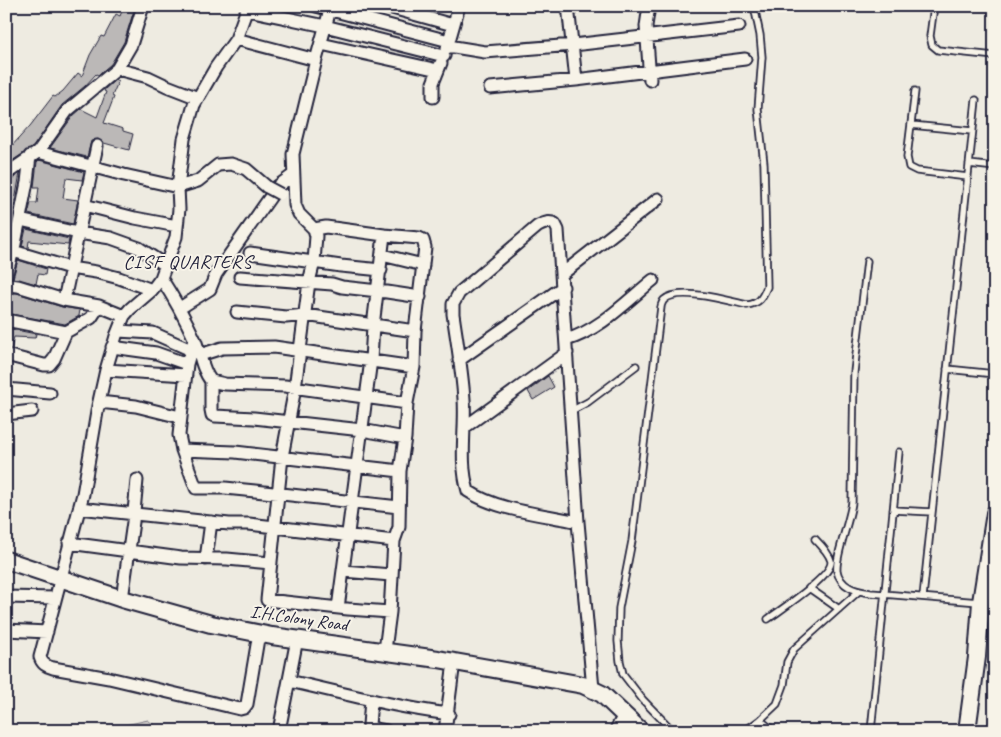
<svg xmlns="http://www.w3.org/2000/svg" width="1001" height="737" viewBox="0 0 1001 737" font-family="Caveat,sans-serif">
<rect width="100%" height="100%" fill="#eeebe1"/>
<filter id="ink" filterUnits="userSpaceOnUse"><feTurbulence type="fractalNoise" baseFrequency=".02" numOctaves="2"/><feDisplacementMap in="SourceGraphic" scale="10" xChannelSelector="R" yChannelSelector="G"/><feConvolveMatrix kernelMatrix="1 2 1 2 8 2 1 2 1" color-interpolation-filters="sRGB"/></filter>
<g filter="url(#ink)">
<path fill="#d1cdc9" stroke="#7a7882" d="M148,720L161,731H98Z"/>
<path fill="#bbb8b7" stroke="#22223b" d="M124,6L134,10L124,42L111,64L98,75L96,74L85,86L62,105L33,147L6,165V149L10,148L30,126L53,96L55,97L63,91L78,73L82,76L90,55L101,36L104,37L116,14L120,16Z
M115,80L118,82L112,96L114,97L104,123L123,129V131L133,134L129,150L104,143L98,139L91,141L87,157L50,148L73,116L81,109L97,117L106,92L104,91L105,89Z
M39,160L84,172L82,180L66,178L63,198L78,200L73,224L28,214L31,203H37L39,187H34L37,162Z
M20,173L9,235H6V204L13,179Z
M26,229L69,239L68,245L29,241L28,248L22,246Z
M18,260L46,269L45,275L38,274L36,284L13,278Z
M6,293H17L62,307L80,310L79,316L65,324L6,313Z
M6,328L36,334L35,338L14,337L11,349L6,348Z
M548,376L554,387L533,400L528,391Z"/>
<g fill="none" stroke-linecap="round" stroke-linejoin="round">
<g stroke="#22223b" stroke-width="9">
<path id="lane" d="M934,6L930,36L932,45L938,50L995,56
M915,91L907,157L909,167L917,171L968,177
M911,125L972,131
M969,164L995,167
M867,261L854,372L852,502C850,521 835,556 837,571C838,577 843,584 849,587C855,591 864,592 871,593L979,602
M947,369L995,374
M571,411L588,402L636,366
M893,510L932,512
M809,588L839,609
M923,597L976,100
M768,619C780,610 833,576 831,561C829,553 821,545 815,539
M760,720L774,731
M673,731L643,700L623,674L620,661L618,641L619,608L632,541L661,307C661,305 663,301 664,300C678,286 729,301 747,305C760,303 762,298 767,287L764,164L758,109L762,57L760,35L754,6
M745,731L760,720L777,704L784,685L787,662L794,649L859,591
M871,731L899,452"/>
</g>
<g stroke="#22223b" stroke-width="15">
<path id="street" d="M248,6L236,39L216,67L194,105L184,139L178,187L179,209L176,237L161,278L152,290L130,309L124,316L116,336L106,370L98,406L83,494L40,657C42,664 46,666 53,668L109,678L240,709L244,708L247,704L259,633
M316,6L449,41
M331,6L316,60L293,154L295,205L299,214L314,229L316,236L314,262L309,282L295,388L282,457L267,600L348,609L390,612L385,650
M385,6L453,25
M568,6L576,80
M649,6L646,26L650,80
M248,10L325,26L444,56
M236,39L316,60
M321,44L438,70
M448,46L485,52L573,45L739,26
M447,48L459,6
M117,69L131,45L143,6
M490,88L576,80L745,59
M433,97V83L441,63
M38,152L124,175L178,187L198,181L218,165L231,164L246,169L267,187
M6,174L38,152L67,111L117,69L148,77L167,86L198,98
M84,205L135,218L177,226
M20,220L78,233L111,238L139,248L165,265
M314,229L326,227L384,235L373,326L371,360L338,608
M384,235L419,238L423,240L425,247L415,331L414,367L407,403L405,438L400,471L399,527L394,541L390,612
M6,242L15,244L13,251L70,268L96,272L119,278L152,290
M15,244L27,182L30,156
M250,253L341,266L381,270
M382,255L423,265
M562,274L658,199
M6,275L13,251
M240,277L332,284L342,287L387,292L420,297
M161,278C174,298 185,318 195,340C200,353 202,370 211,381L225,384L285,386L407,403
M6,285L18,286L64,300L99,306L124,316
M64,300L97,146
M180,308L210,289L216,274L278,186L293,175
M237,312L286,317L305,315L415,331
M6,320L66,332L91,318L99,306
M118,331L153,333L191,350
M194,340L187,364L179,435L182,450L196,488H225L255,491L399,507
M566,340C600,330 627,301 653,280
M112,347L156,353L187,364
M6,355L44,365H49L54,359L66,332
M200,355L222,348L274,347L414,367
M459,360L563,287
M106,370L186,375
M211,381V410L212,415L215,416L254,418L362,430L405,438
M6,389L50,393
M99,402L136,406L180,417
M6,414L32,411
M465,427L567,353
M182,450L235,452L400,471
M79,508L229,524H249L394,541
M578,522C543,514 498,511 468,491C459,461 466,429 464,399C462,370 457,342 453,314V304L459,293L538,226C545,223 549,221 555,224L558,230L578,522L593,689
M69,543L181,558L227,559L271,563
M206,559L211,522
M343,571L391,575
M6,597L55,598
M122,599L133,522L137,480
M6,630L47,632
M289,681C342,693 395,707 449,714
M371,700L369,725L375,729L386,731
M279,731L297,639
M445,731L454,662"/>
</g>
<g stroke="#22223b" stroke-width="20">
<path id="secondary" d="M6,560L122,599L211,624L272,636L438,659L583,685L602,694L641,731
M618,731L626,717
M967,731L977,657L981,602L995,513"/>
</g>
<use href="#lane" stroke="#f7f3e8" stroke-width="5.5"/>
<use href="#street" stroke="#f7f3e8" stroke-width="11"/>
<use href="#secondary" stroke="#f7f3e8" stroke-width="16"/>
<g stroke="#22223b" stroke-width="15" stroke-linecap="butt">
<path id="street-bridge" d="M267,187L280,194"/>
</g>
<use href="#street-bridge" stroke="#f7f3e8" stroke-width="11"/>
</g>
</g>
<g text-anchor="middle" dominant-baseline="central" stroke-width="4" stroke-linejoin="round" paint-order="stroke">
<g font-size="18" fill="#22223b" stroke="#f7f3e8">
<text transform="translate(299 618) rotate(8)">I.H.Colony Road</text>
</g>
<g font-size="19" letter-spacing="1" fill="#22223b" stroke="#f7f3e8">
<text x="188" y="262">CISF QUARTERS</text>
</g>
</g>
<rect width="1001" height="737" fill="none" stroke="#f7f3e8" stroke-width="25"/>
<rect x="12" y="12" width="976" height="712" fill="none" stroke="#22223b" stroke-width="2" filter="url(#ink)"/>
</svg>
